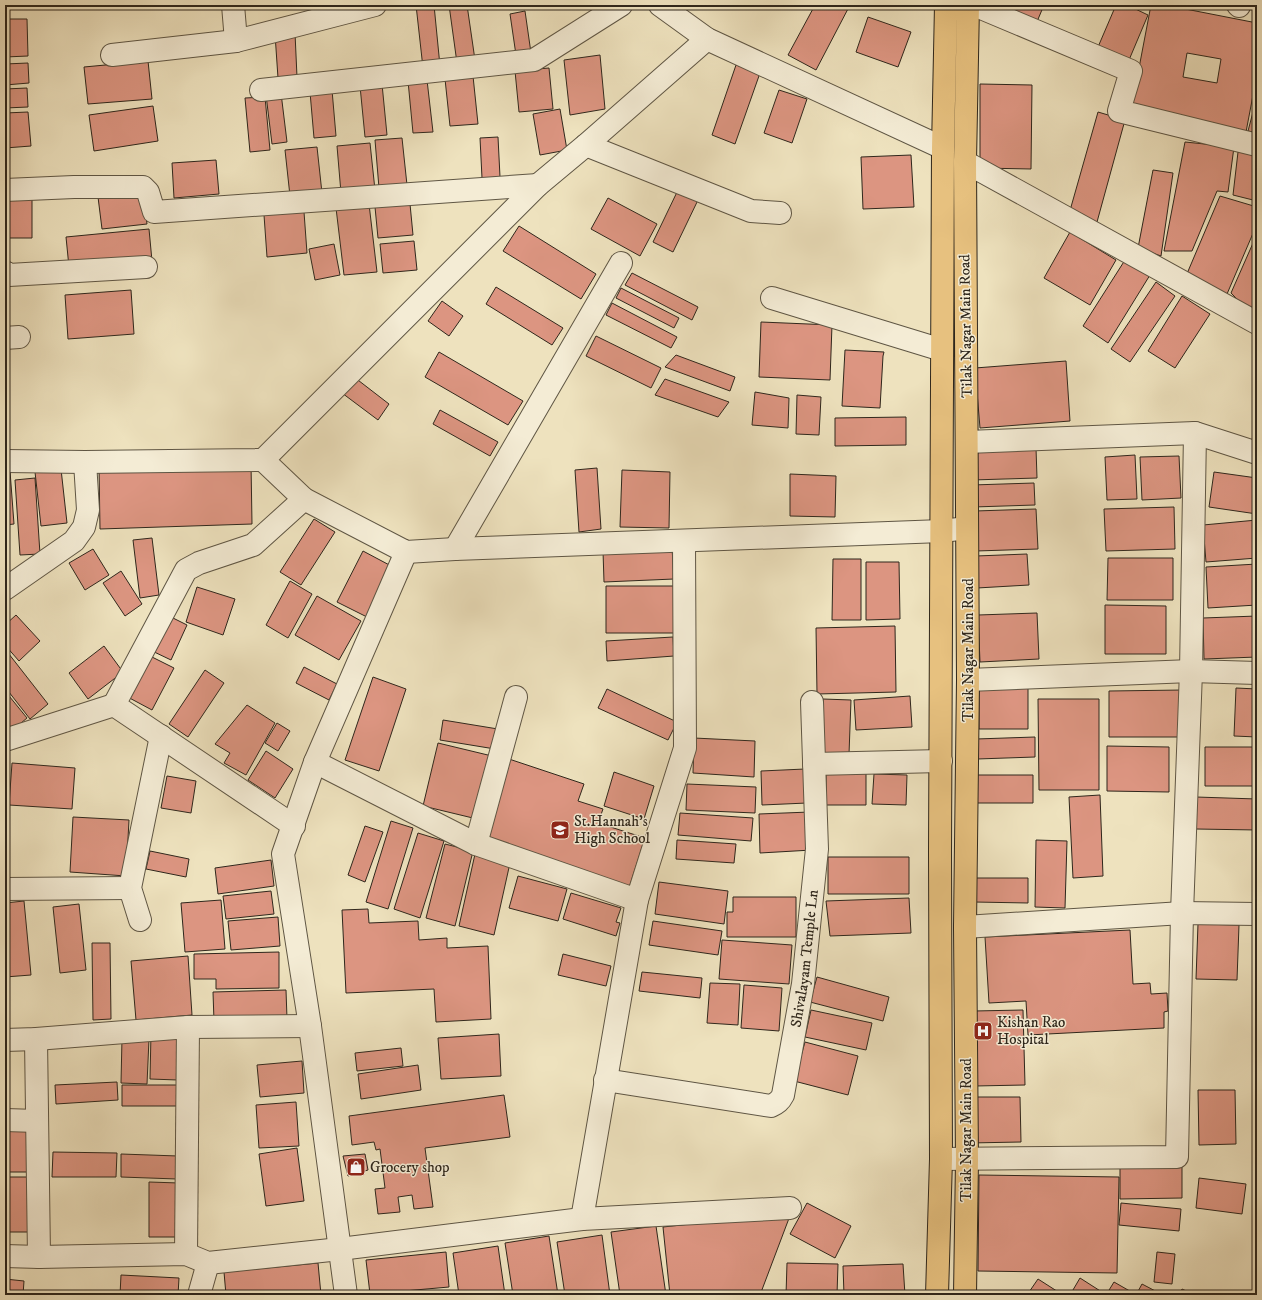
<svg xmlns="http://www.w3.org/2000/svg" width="1262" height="1300" viewBox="0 0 1262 1300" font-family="'IM FELL DW Pica',serif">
<rect width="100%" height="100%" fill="#eee2be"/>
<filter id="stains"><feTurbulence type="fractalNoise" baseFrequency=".005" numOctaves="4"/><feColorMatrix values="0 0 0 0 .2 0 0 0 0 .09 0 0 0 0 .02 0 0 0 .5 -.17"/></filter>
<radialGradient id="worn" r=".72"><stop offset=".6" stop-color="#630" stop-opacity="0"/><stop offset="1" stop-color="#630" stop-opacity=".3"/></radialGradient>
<path fill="#dc9581" stroke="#2f271c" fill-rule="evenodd" d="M416,5H434L440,66L423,68Z
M449,5H467L475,60L457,63Z
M815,5H850L816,70L788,55Z
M1006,5H1044L1036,24L1004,9Z
M1116,5H1127L1148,15L1129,60L1098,47Z
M1151,5H1165L1257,23V74L1246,132L1131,110ZM1187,53L1221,59L1217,83L1183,77Z
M525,11L531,53L516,55L510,14Z
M868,17L911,32L898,67L856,52Z
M5,19H27L28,56L5,57Z
M295,33L297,77L278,78L275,34Z
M600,55L605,109L570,115L564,60Z
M148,61L152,99L88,104L84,67Z
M28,63L29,83L5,85V64Z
M736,65L760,73L735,144L712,135Z
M549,68L553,109L519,112L515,71Z
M473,76L478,124L450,126L445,79Z
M427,80L433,132L413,133L408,81Z
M382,84L387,135L365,137L360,86Z
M980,84L1032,85L1031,169L980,168Z
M27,88L28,107L5,108V89Z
M332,90L336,136L314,138L310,92Z
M779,90L807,99L792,143L764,133Z
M281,93L287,142L272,144L266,95Z
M1257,93V110L1253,108Z
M265,97L270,150L250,152L245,98Z
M153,106L158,141L94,151L89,115Z
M560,109L567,150L540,155L533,114Z
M28,112L31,146L5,148V113Z
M1098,112L1125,120L1097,222L1069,214Z
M1253,112L1257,113V133L1248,131Z
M498,137L500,177L482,178L480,138Z
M402,138L407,185L379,188L375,140Z
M1185,142L1234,147L1228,192L1217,191L1192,251H1164Z
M370,143L375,190L341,193L337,146Z
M317,147L322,193L290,196L285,150Z
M1238,152L1257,154V201L1233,195Z
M911,155L914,207L863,209L861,157Z
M216,160L219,194L174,198L172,163Z
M1153,170L1173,173L1161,256L1138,248Z
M678,190L698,200L673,252L653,242Z
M32,193V238H5V194Z
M143,193L147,224L102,229L98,197Z
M1220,196L1257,207V224L1227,294L1186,276Z
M608,198L657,224L640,256L591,229Z
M369,204L377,272L344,275L336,208Z
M410,204L413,235L378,238L375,207Z
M304,212L307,253L267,257L264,215Z
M519,226L596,274L581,299L503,251Z
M149,229L152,261L69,267L66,237Z
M1070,232L1116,260L1090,305L1044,278Z
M1257,234V318H1256L1231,293Z
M414,241L417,270L383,273L380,244Z
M334,244L340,275L315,280L309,249Z
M1125,260L1150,275L1108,343L1083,326Z
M632,273L698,307L692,320L625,285Z
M1156,282L1175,296L1130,362L1111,349Z
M496,287L563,328L552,345L486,304Z
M621,288L679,318L674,328L616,298Z
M131,290L134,334L68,339L65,295Z
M1182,296L1210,314L1175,368L1148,351Z
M442,301L463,316L449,336L428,321Z
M612,303L677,337L671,348L606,315Z
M761,322L832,325L830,380L759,377Z
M596,336L661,368L651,388L586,356Z
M845,350L884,352L883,356L880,408L842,406Z
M439,352L523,401L508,425L425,377Z
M676,355L735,377L730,391L665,367Z
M1066,361L1070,421L980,428L975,368Z
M354,377L389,404L378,420L342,393Z
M665,379L729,402L718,417L655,395Z
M755,392L789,398L788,428L752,425Z
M797,395L821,397L819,435L796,434Z
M440,410L498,442L490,456L433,424Z
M906,417V445L835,446V418Z
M1036,448L1037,478L972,480L971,451Z
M1135,455L1137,499L1107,500L1105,457Z
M1179,456L1181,498L1142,500L1140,457Z
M251,463L252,524L100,529L99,467Z
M597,468L601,529L579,532L575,470Z
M61,469L67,523L41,526L35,472Z
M622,470L670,472L669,528L620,527Z
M5,471H10L14,524L5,525Z
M1214,472L1257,478V514L1209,507Z
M790,474L836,476L835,517L790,516Z
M35,478L40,554L20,555L15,480Z
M1034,483L1035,505L973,507L972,485Z
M1174,507L1175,549L1106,551L1104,509Z
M1036,509L1038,549L976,551L975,511Z
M314,519L335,532L301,585L280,572Z
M1257,520V558L1206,562L1203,525Z
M152,538L159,595L140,598L133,540Z
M672,548L674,579L604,582L603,551Z
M93,549L109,575L85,590L69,563Z
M363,551L395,568L369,618L337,602Z
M1027,554L1029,585L977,588L976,556Z
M1108,558H1173V600H1107Z
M833,559H861V620H832Z
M866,562H899L900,619L866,620Z
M1257,564V605L1208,608L1206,567Z
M121,571L142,604L125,616L103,583Z
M290,581L312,594L288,638L266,625Z
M606,586H675V633H606Z
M197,587L235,599L223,635L186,622Z
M317,596L361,621L339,660L295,635Z
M1105,605L1166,606V654H1105Z
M1037,613L1039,659L980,662L978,615Z
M165,614L187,625L171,660L148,649Z
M16,615L40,641L19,661L5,645V625Z
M1257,616V657L1204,659L1203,618Z
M895,626L896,692L817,694L816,628Z
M673,637L674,656L607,661L606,641Z
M104,646L123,672L88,699L69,673Z
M5,649L48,704L30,719L5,687Z
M144,653L174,668L152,710L122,694Z
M304,667L337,684L329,700L296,683Z
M205,670L224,683L188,737L169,724Z
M373,677L406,689L379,771L345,760Z
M979,687H1028V729H979Z
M1236,688L1257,689V737L1234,736Z
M607,689L677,722L668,740L598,708Z
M1183,690V737H1109V691Z
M5,691L27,718L9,733L5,728Z
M910,696L912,727L856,730L854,700Z
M823,699L851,700L849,754L821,753Z
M1038,699H1099V790H1039Z
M247,705L275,723L246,775L224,763L230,753L215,744Z
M443,720L498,729L495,749L440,740Z
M277,723L290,731L278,751L265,743Z
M1035,737V757L977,759L976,739Z
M694,738L755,741L754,777L693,773Z
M438,743L492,756L477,819L423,806Z
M1107,746L1169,747V792L1107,791Z
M1205,747H1257V786H1205Z
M266,751L293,769L275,798L248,780Z
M509,759L584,784L578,801L603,809L598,823L645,838L629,888L483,840Z
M12,763L75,768L72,809L9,805Z
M805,769L807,803L762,805L761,771Z
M614,772L654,786L644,819L604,806Z
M866,772V805H826V773Z
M874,774L907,775L906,805L872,804Z
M974,775H1033V803H974Z
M167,776L196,781L191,813L161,808Z
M687,784L756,787L755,813L686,810Z
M1100,795L1103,876L1073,878L1069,797Z
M1196,797L1257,799V830L1196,829Z
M810,812L812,850L760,853L759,814Z
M680,813L753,818L751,841L678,835Z
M73,817L129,820L126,876L70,872Z
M391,821L413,828L388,909L366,902Z
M365,826L383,832L365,882L348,875Z
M418,833L444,841L420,918L394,909Z
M677,840L736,844L734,863L676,859Z
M1036,840L1067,841L1065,908L1035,907Z
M445,844L473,851L455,926L426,918Z
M150,851L189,859L186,877L146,869Z
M475,854L510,863L494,935L459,926Z
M828,857H909V894H828Z
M271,860L274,886L218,894L215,868Z
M518,876L567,889L558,921L509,908Z
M974,878H1028V903L974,902Z
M659,882L728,891L724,924L655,914Z
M271,891L274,914L226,919L223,896Z
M571,893L621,908L616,922L620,923L616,936L563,919Z
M733,897H796V937H727V912H733Z
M909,898L911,933L830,936L826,901Z
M221,900L225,949L185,952L181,903Z
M24,901L31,975L5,977V903Z
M79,904L86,970L60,973L53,907Z
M368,909L369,923L418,921L419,940L447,938V948L488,946L491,1019L436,1022L434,989L346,993L342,910Z
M278,917L280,946L231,950L228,921Z
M653,921L722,931L718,955L649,945Z
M1198,924L1239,925L1237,980L1196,979Z
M1130,930L1133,984L1150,983L1151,994L1167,993L1168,1011L1164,1012V1028L1028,1035L1026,1001L989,1003L985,937Z
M722,940L792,945L789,984L719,979Z
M92,943H110L111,1019L93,1020Z
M279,952V988L216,989V979H194V954Z
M563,954L611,966L606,986L558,975Z
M188,956L192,1015L136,1020L131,961Z
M642,972L702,978L700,998L639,991Z
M817,977L889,997L883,1021L810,1002Z
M710,983L740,984L738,1025L707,1023Z
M744,985L782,988L779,1031L741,1028Z
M286,990L287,1019L214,1021L213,992Z
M811,1010L872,1023L866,1050L805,1037Z
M1023,1010L1025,1085L975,1086L974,1011Z
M151,1033L179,1034L178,1080L150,1079Z
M499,1034L501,1076L441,1079L438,1038Z
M122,1038L149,1039L147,1084L121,1083Z
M805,1042L858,1056L848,1095L794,1081Z
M401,1048L403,1066L357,1071L355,1053Z
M302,1061L304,1093L260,1097L257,1065Z
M418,1065L421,1090L361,1099L358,1074Z
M117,1082L118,1100L56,1104L55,1085Z
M122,1085H179V1106H122Z
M1198,1090H1235L1236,1144L1199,1145Z
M504,1095L510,1137L425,1148L433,1207L414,1209L412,1195L398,1197L400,1212L378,1214L375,1189L385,1188L380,1149L376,1150L374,1142L352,1145L349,1116Z
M969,1097H1020L1021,1142L969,1143Z
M296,1102L299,1146L259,1148L256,1105Z
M5,1124L32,1125L31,1172H5Z
M297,1148L304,1201L266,1206L259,1154Z
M53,1152L117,1153L116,1177H52Z
M121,1154L178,1156L177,1179L121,1177Z
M365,1154L368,1170L348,1176L343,1156Z
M1120,1164H1182V1198L1120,1199Z
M979,1175L1119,1177L1117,1273L978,1271Z
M5,1177H32V1232H5Z
M1199,1178L1246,1184L1242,1214L1196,1208Z
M149,1182L179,1183L178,1237H149Z
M1256,1184H1257V1206L1254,1205Z
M807,1203L851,1226L835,1258L790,1234Z
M1121,1203L1181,1209L1179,1231L1119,1225Z
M791,1213L760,1295H670L663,1227Z
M656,1226L666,1295H620L611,1232Z
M602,1235L610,1295H565L557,1242Z
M549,1236L558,1295H513L505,1243Z
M498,1246L505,1295H459L453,1253Z
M446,1252L449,1287L370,1294L366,1260Z
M1157,1252L1175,1254L1172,1284L1154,1282Z
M318,1263L321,1295H226L224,1272Z
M787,1263L838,1264L837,1295H786Z
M903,1264L905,1295H844L843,1266Z
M121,1275L179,1278L178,1295H120Z
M1080,1278L1105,1294V1295H1070Z
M5,1279L24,1281L23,1295H5Z
M1038,1279L1063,1295H1027Z
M1114,1282L1135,1294L1134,1295H1106Z
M1142,1284L1163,1295H1136Z
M1182,1289L1195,1295H1179Z
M454,1293V1295H436Z"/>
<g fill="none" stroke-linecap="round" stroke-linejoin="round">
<g stroke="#5f5644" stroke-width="24">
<g id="minor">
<path d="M233,5L236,41"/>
<path d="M660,5L707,39L943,148"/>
<path d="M974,5L1131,71L1119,111L1257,145"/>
<path d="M1238,5L1239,6"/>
<path d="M112,55L236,41L375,5"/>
<path d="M261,90L534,60L621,5"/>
<path d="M586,145L751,211L780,213"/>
<path d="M965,162L1257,323"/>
<path d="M5,190L74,187H143L148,192L154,212L538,185"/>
<path d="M5,272L9,275L146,267"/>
<path d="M772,298L942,350"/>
<path d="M5,338L19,337"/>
<path d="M967,442L1195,433L1257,453"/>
<path d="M263,460L304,499L406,552L455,549L942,531L967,528"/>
<path d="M5,461L85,462L263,460L538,185L586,145L707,39"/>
<path d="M455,549L621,263"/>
<path d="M5,589L74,541L84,527L88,510L85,462"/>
<path d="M968,680L1191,671L1257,673"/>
<path d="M5,740L114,705"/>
<path d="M315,762L476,844L637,900"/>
<path d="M814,764L941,761"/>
<path d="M294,826L114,705L186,570L199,563L253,545L304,499"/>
<path d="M476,844L516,697"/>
<path d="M5,889L130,888"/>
<path d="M140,920L130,888L161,736"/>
<path d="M965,927L1182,913L1257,914"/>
<path d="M36,1039L39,1257"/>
<path d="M5,1040L36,1039L188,1027L310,1026"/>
<path id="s1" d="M605,1080L771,1106C777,1103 780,1101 783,1095L803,984L817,849L812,702"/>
<path d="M5,1120L37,1121"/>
<path d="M941,1159L1177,1157L1182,913L1191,671L1195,433"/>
<path d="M582,1219L637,900L685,748L684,541"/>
<path d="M186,1254L188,1027"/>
<path d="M5,1256L39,1257L186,1254L208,1263L340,1249L582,1219L790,1208"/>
<path d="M199,1295L208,1263"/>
<path d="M346,1295L310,1026L283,854L315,762L406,552"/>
</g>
</g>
<g stroke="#2f271c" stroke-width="24">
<path id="primary" d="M937,1295L941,1159L940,852L943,148L946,5
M965,1295L967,1160L965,927L968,680L965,162L968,5"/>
</g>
<use href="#minor" stroke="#f4ecd5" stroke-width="22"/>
<use href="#primary" stroke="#e7c17f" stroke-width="22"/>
</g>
<defs>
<g id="university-square" transform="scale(1)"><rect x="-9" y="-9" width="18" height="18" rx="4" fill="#8f2418" stroke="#f4ecd5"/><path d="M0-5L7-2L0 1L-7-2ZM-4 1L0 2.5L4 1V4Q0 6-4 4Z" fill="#fff"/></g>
<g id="hospital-square" transform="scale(1)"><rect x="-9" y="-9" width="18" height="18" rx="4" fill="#8f2418" stroke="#f4ecd5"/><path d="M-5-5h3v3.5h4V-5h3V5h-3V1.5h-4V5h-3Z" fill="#fff"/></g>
<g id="shop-square" transform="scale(1)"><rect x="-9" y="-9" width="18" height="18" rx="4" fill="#8f2418" stroke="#f4ecd5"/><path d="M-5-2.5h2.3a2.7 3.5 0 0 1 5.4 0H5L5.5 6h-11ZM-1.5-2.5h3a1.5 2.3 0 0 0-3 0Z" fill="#fff"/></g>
</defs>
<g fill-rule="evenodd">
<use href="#university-square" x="560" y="830"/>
<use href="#hospital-square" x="983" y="1031"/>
<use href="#shop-square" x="356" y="1167"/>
</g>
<g text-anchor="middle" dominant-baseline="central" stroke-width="3" stroke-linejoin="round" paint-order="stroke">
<g font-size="15" fill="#2f271c" stroke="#f4ecd5">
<text transform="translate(966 326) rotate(-91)">Tilak Nagar Main Road</text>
<text transform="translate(968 650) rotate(-90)">Tilak Nagar Main Road</text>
<text stroke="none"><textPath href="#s1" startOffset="323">Shivalayam Temple Ln</textPath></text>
<text transform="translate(966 1130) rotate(-90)">Tilak Nagar Main Road</text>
</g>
<g font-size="15" fill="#2f271c" stroke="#f4ecd5" text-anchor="start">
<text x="574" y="821">St.Hannah's<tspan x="574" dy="17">High School</tspan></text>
<text x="997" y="1022">Kishan Rao<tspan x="997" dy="17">Hospital</tspan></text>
<text x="370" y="1167">Grocery shop</text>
</g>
</g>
<rect width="1262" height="1300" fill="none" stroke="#eee2be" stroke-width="20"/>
<rect x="6" y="6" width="1250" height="1288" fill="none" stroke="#2f271c" stroke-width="2"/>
<rect x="10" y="10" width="1242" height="1280" fill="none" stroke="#2f271c"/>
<rect width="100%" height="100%" filter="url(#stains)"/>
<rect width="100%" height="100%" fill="url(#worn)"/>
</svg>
